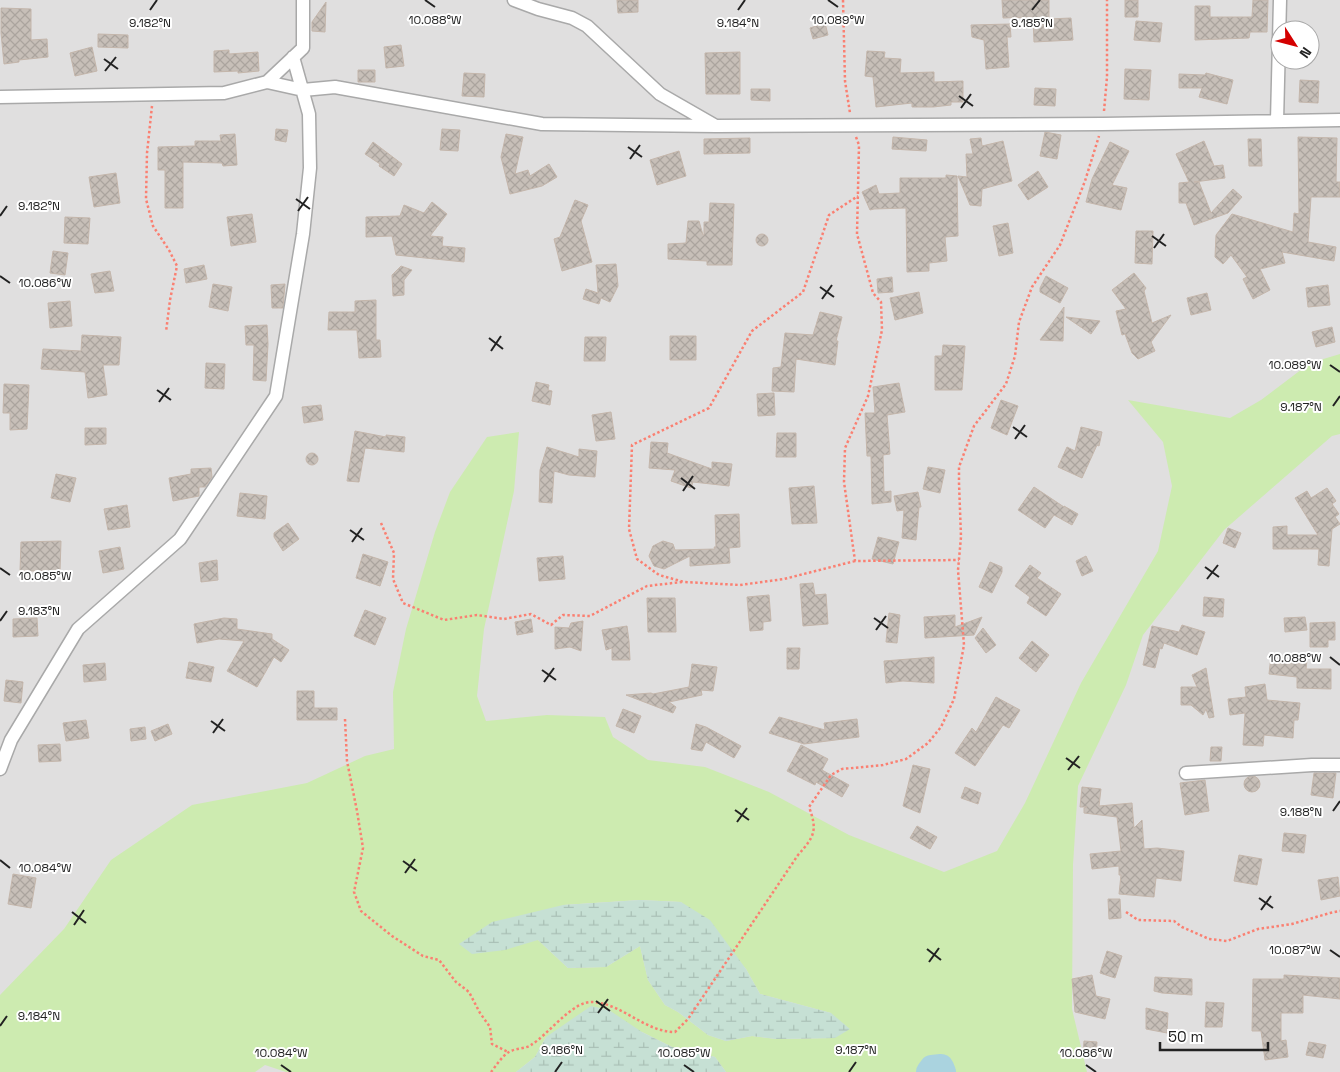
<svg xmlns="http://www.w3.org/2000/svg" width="1340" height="1072" viewBox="0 0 1340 1072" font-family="'Space Grotesk',sans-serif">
<defs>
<pattern id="wetland-marsh" width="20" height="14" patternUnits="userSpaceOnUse" patternTransform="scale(1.25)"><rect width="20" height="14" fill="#c6e0d4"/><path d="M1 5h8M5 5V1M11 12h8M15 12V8" fill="none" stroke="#aac0b6"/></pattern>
<pattern id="building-cross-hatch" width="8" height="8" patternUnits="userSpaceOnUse" patternTransform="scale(1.25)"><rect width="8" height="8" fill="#c7bfb8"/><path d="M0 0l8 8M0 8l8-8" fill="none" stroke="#aba49e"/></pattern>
</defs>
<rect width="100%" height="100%" fill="#f2efe9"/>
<path fill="#e0dfdf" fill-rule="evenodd" d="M0,0H1340V1072H0ZM1280,30H1310V60H1280Z"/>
<path fill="#cdebb0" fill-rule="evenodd" d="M1340,354V434L1332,436L1224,530L1143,635L1126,685L1078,786L1073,865L1072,1009L1087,1072H726L715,1057L672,1047L642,1032L546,1037L535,1057L516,1072H286L265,1065L255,1072H0V995L64,929L111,860L192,805L307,783L365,756L394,749L393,692L406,629L435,532L450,492L487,437L519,432L514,491L484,629L477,696L486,721L547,715L605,717L613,737L648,760L705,767L769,792L849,835L944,872L997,851L1025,803L1081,683L1158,551L1172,486L1163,442L1128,400L1230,418L1261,400L1310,363ZM640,900L681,902L746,969L760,994L831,1013L835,1038L776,1039L752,1036L726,1041L708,1035L678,1012L665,1005L648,980L640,946L606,967L568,968L538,940L563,905Z"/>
<path fill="url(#wetland-marsh)" d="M640,900L681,902L710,920L746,969L760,994L831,1013L850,1029L835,1038L776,1039L752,1036L726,1041L708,1035L678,1012L665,1005L648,980L640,946L606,967L568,968L538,940L505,950L472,954L459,944L492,922L563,905Z
M591,1006L609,1010L642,1032L672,1047L715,1057L726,1072H516L535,1057L546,1037Z"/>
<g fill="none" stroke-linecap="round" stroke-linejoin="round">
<path stroke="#aad3df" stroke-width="26" d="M929,1072L932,1068L941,1067L943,1072"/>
</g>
<path fill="url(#building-cross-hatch)" stroke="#c4b6ab" d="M617,0H638V12L618,13Z
M1002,0H1049V19L1071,18L1073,40L1034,42L1033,17L1003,18Z
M1125,0H1138V17H1125Z
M1253,0H1268L1267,32H1250L1249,38L1195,40V6H1210V17H1252Z
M326,2L325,32L312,31V22Z
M1,8L31,9V40L47,39L48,57L19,60V62L4,64L1,33Z
M1136,21L1162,23L1160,42L1134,40Z
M825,23L828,35L813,39L810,28Z
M1010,24L1011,37H1007L1009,67L986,69L984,40L972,37L971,25Z
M98,34L128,35V48L98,47Z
M401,45L404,66L386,68L384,47Z
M92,47L97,71L75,76L70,53Z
M229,50V54L258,52L259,71L238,73V71L214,72V51Z
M867,51L885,52L884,58L901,59L900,73L934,72V82L963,81V102H951V105L933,107H912V103L876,107L873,77L865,76Z
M740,52V94H706L705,53Z
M1125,69L1151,70L1149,100L1124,99Z
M358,70H375V82H358Z
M464,73L485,74L484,97L462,96Z
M1206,73L1233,80L1227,104L1199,97L1202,88H1179V74L1205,75Z
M1300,80L1319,81L1318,103L1299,102Z
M1035,88L1056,89L1055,106L1034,105Z
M751,89H770V101L751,100Z
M276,129L288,130L286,142L275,140Z
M442,129L460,130L458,151L440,150Z
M1045,132L1061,135L1057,159L1040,156Z
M235,134L237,165L223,166L222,163L183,162V208H165V170H158V147L195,146V141H221L220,135Z
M506,134L523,137L515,174L528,170L530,176L549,164L557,177L542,186L510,194L501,157Z
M893,137L927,140L926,151L892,149Z
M1298,137L1337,138L1336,182H1340V197H1311L1308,242L1336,247L1334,261L1282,252L1285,263L1260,269L1270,290L1253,299L1243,279L1247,277L1231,255L1223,264L1215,257L1216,235L1232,214L1293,232L1294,213L1299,214Z
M750,138V153L704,154V139Z
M981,138L982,146L1003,141L1012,181L982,189L981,206L970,205L958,176L967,177L966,154H973L970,139Z
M1248,139H1261L1262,166H1249Z
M1204,141L1214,166L1223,165L1225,178L1194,182H1199L1211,213L1233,189L1242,197L1228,213L1194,225L1186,203H1179V183L1189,182L1176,154Z
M373,142L402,164L394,176L379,166L380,164L365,154Z
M1110,142L1129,151L1112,185L1127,188L1121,210L1086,202L1092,179Z
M679,151L686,176L657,185L650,160Z
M1038,171L1048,187L1028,200L1018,185Z
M116,173L120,203L94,207L89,177Z
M946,175L957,176L958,236L945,237L947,261L929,263V271L907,272L906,208L874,209L870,210L862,192L876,185L879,194L900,193V178H946Z
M575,200L588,205L581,221L592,262L562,271L554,239L560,237Z
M432,202L447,214L430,236L443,237L442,246L465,248L464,262L396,255L392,236L366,237V217L400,216L404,205L424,213Z
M710,203L734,204L732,265H707V261L668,259V244L686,243L688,221H699L703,235H704V222H709Z
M252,214L256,242L231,246L227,217Z
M65,217L90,218L88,244L64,243Z
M1008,223L1013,253L999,256L993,226Z
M1136,231H1153L1152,264L1135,263Z
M756 240a6 6 0 1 1 12 0a6 6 0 1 1-12 0Z
M53,251L68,253L65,275L50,273Z
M616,264L618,286L610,302L601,298L599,304L583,299L586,289L598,293L596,265Z
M204,265L207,279L186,283L184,269Z
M401,266L412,270L404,280V295L393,296L392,275Z
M110,271L114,291L95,293L91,274Z
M1134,273L1146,288L1144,291L1152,323L1171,315L1151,342L1155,351L1138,359L1132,353L1125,334L1122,335L1116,311L1126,309L1112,290Z
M1046,276L1068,288L1060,303L1040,292V288Z
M892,277L893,292L878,293L877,279Z
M213,284L232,287L228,311L209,307Z
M285,284L283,308H272L271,285Z
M1328,285L1330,305L1308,307L1306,288Z
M919,292L923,313L895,320L890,298Z
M1207,293L1211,310L1191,315L1187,298Z
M376,300V340H380L381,357L359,358L357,330H328L329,312H355V301Z
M70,301L72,326L50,328L48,303Z
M1064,307L1063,341L1040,340Z
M820,312L842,317L836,341H838L835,365L796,359L794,392L772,391L773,368L781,367L785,333L813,335Z
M1066,317L1100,321L1091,334Z
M267,325L268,344L266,381L253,380L254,345H246L245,326Z
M1332,327L1335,342L1316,347L1312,332Z
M82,335L121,337L119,365H103L107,395L88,398L85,372L41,369L43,349L81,351Z
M670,336H696V360H670Z
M585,337H606L605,361H584Z
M943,345L965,346L962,390H935V356H942Z
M206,363L225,364L224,389L205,388Z
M536,382L549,385L548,390L552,391L550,405L532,401Z
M899,383L905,412L887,415L890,454L883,455L884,492L891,491V502L872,504L871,456H867L865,413H875L873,387Z
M4,384L29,385L27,429L10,430V413H3Z
M774,393L775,415L758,416L757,394Z
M1001,400L1018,406L1007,435L991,428Z
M321,405L323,420L304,423L302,407Z
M611,412L615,439L596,441L592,415Z
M1081,427L1102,432L1099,446L1097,445L1082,478L1058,467L1067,447L1075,451Z
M85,428H106V444L85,445Z
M355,431L386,437V435L405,437L404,452L365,448L359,482L347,481Z
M777,433H796V457H776Z
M651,442L668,443L667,453L712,469V462L732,464L729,486L693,482L691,488L671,481L675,470L649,468Z
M547,447L579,457V449L597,451L595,477L569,475L554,471L552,503L539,502L540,470Z
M306 459a6 6 0 1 1 12 0a6 6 0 1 1-12 0Z
M928,467L945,470L940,493L923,489Z
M211,468L212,477L205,487H199V496L173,501L169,478L191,474V469Z
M56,474L76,478L70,502L51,498Z
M814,486L817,523L792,524L789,488Z
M1034,487L1064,507V506L1078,514L1072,525L1054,515L1045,528L1018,510Z
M1327,488L1336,501L1332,504L1339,514L1335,517L1340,524L1332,529L1329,566L1318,565L1319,549H1273V527L1287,526V535H1318L1295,498L1307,491L1311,498Z
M918,492L921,507H919L916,540L902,538L904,510L897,511L894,496Z
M240,493L267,496L265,519L237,516Z
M127,505L130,527L108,530L104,509Z
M739,514L740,547L729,548L730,563L690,566V556L664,569L654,566L649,556L653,546L663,541L673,544L675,550L715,549L714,547H716L715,515Z
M288,523L299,539L283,551L274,537V533Z
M1228,528L1241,533L1235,548L1223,543Z
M878,537L899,542L893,564L872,559Z
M61,541L60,571H20L21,542Z
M120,547L124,569L103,573L99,551Z
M363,554L388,562L380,586L356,578Z
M563,556L565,579L539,581L537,558Z
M1086,556L1093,571L1082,576L1076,561Z
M217,560L218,580L201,582L199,563Z
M990,562L1002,567V572L992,593L979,587Z
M1030,565L1041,573L1037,578L1061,594L1046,616L1027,603L1030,597L1015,586Z
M813,583L815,595L826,594L828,624L803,626L800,584Z
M769,595L771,621L763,622V630L750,631L747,597Z
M1204,597L1224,599L1223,617L1203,616Z
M647,598H675L676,632H648Z
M365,610L386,618L375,645L354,636Z
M889,613L900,615L897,643L886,642Z
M955,615V627L982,617L974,635L925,638L924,617Z
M1305,617L1307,630L1285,632L1284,618Z
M37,618L38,636L13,637V619Z
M224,618L237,619V629L272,634V639L289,650L281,662L274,657L257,687L227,671L244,641L219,639L197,643L194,624Z
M531,619L533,632L517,635L515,622Z
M583,621L581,651L570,647L555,649V627L569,628L571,623Z
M1335,622V640H1328V647H1310V623Z
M1182,625L1205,632L1197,655L1164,643L1162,649L1160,648L1155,668L1143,665L1152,626L1179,632Z
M627,626L629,641L630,660H612V648L606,650L602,630Z
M983,628L996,645L986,653L975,638Z
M1032,641L1049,655L1036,672L1019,658Z
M787,648H800L799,669H787Z
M1271,656L1307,660L1306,669H1331V689L1297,688V677L1269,674Z
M934,657V683L903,681L886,683L884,661Z
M189,662L214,667L211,682L186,678Z
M105,663L106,680L84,682L83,665Z
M692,664L717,667L713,691L701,690L702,695L669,702L676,707L673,713L626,695L651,693L653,694L689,687Z
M1206,668L1214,717L1209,718L1206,709L1203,715L1191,705H1181V687H1197L1192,675Z
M6,680L23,682L21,703L4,701Z
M1265,684L1267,700L1300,703L1298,720H1294L1293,738L1264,735L1263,746L1243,745L1245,713L1230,715L1228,699L1246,697L1245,687Z
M297,691H314V708H337V720H297Z
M996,697L1020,710L1009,728L1003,725L975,766L955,753L972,728L976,732Z
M623,709L641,716L634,733L616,726Z
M779,717L825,730L824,723L857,719L859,737L804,744L769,733Z
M86,720L89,738L66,741L63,723Z
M168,724L172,734L155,741L151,731Z
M696,724L706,727L741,746L734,758L706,742L702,751L691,749Z
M145,727L146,739L131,741L130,729Z
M60,744L61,761L39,762L38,745Z
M801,745L828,759L822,770L849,785L842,797L816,782L815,785L787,771Z
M1211,747H1222L1221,761H1210Z
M913,765L930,769L920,813L903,806Z
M1314,773H1336L1333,798L1311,795Z
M1244 784a8 8 0 1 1 16 0a8 8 0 1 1-16 0Z
M1205,780L1209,811L1185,815L1180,783Z
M965,787L981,793L978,804L961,798Z
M1082,787L1101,789L1099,806L1132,803L1134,828L1142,820L1144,849L1157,848L1184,851L1181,881L1156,878L1154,897L1119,894L1121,875H1119V866L1092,869L1090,854L1121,851L1117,817L1084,813V808L1087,807H1080Z
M917,826L937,837L930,849L910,838Z
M1284,833L1306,835L1304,853L1282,851Z
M1239,855L1262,859L1257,885L1234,881Z
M13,874L36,878L31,908L8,904Z
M1338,877L1340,896L1321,900L1318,880Z
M1108,899H1120L1121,918L1109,919Z
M1107,951L1122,956L1115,978L1100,973Z
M1092,975L1096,996L1110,999L1105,1019L1075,1012L1072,979Z
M1284,975L1340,978V999L1303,995V1013H1281V1041L1286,1040L1288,1057L1265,1060L1261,1031H1252L1253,979H1284Z
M1155,977L1192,979V995L1162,993L1154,991Z
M1206,1002L1224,1003L1222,1027H1205Z
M1146,1008L1168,1013L1167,1033L1146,1029Z
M1084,1041L1097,1042L1096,1055L1083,1054Z
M1309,1042L1326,1045L1323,1058L1306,1055Z"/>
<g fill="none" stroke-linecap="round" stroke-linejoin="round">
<g stroke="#a9a9a9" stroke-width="15">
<path id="minor" d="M514,0L538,9L572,18L587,26L660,94L714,125
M267,82L303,90L335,87L542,124L716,126L1103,124L1340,120
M0,97L224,93L267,82L303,48V0
M1277,121L1280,0
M0,769L11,740L78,629L180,539L276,396L303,234L310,168L309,114L293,57
M1186,773L1312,765H1340"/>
</g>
<path stroke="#fa8072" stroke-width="2.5" stroke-dasharray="2.5 2.5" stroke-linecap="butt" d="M843,0L845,81L850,113
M152,106L147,153L146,199L153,226L169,250L177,266L170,300L166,332
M1104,111L1107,77V0
M856,137L859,145L857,234L873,293L881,302L882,330L868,396L845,448L844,482L855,561L959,560
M381,523L394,553L393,579L403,603L444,620L477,615L504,619L531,614L551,625L563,615L590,616L647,586L682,582
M855,561L784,579L740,585L684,582L659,575L637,559L629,529L632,445L709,408L752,331L803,292L829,215L858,196
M345,719L347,761L357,811L363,848L354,892L361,911L392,936L423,956L439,960L456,982L469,992L480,1013L490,1027L492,1044L508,1052
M1126,912L1138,920L1174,921L1182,927L1209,939L1227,941L1258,929L1292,924L1330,913L1340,911
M491,1072C496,1066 502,1056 509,1052C516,1048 525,1049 531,1045C548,1035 573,1000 593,1002C623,1004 645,1032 675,1032L688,1019L798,855C814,837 818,831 809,807L831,775L842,769L883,765L906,759L928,743L941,727L954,699L964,645L958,570L961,537L959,483V467L974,426L1006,384L1015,356L1019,322L1032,287L1060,245L1085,181L1099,136"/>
<use href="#minor" stroke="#fff" stroke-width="12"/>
</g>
<path fill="none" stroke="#222" stroke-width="2" d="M425,0L435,7M828,0L838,7M150,10L157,0M738,10L745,0M1032,10L1040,0M104,59L118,69M105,71L116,57M959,96L973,106M961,108L971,94M628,147L642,157M630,159L640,145M296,199L310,209M298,211L308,197M0,216L7,206M1152,236L1166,246M1154,248L1164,234M0,276L10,283M820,287L834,297M822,299L832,285M489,338L503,349M491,351L501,336M1330,365L1340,372M157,390L171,400M159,402L169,388M1333,406L1340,396M1013,427L1027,437M1015,439L1025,425M681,478L695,489M683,491L693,476M350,530L364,540M352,542L362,528M1205,567L1219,577M0,568L10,575M1207,579L1218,565M874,618L888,628M0,621L7,611M876,630L886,616M1330,657L1340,665M542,670L556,680M544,682L554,668M211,721L225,731M213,733L223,719M1066,758L1080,768M1068,770L1079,756M735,810L749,820M1333,811L1340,801M737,822L747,808M0,860L10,868M403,861L417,871M405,873L415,859M1259,898L1273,908M1261,910L1271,896M72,912L86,923M74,925L84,910M927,949L941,960M1330,950L1340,957M929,962L939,948M596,1001L610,1011M598,1013L608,999M0,1026L7,1016M281,1065L291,1072M684,1065L694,1072M1086,1065L1096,1072M555,1072L562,1062M849,1072L856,1062"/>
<g font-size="12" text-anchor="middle" fill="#222" stroke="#fff" stroke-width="4" stroke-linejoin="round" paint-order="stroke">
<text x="435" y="24">10.088°W</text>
<text x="838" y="24">10.089°W</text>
<text x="1032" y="27">9.185°N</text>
<text x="150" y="27">9.182°N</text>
<text x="738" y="27">9.184°N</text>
<text x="39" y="210">9.182°N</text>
<text x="45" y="287">10.086°W</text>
<text x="1295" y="369">10.089°W</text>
<text x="1301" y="411">9.187°N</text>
<text x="45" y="580">10.085°W</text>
<text x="39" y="615">9.183°N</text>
<text x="1295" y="662">10.088°W</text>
<text x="1301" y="816">9.188°N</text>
<text x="45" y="872">10.084°W</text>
<text x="1295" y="954">10.087°W</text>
<text x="39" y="1020">9.184°N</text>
<text x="562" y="1054">9.186°N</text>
<text x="856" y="1054">9.187°N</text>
<text x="281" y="1057">10.084°W</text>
<text x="684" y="1057">10.085°W</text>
<text x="1086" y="1057">10.086°W</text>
</g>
<g transform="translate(1295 45) rotate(126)"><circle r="24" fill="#ffffff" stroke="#a7a7a7"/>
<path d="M0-4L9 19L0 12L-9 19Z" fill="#d40000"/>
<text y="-8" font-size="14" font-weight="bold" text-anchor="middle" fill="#222222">N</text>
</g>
<path d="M1160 1042v8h108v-8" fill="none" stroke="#222222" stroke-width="2.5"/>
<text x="1168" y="1042" font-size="15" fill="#222222" stroke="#ffffff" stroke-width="4" paint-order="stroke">50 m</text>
</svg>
